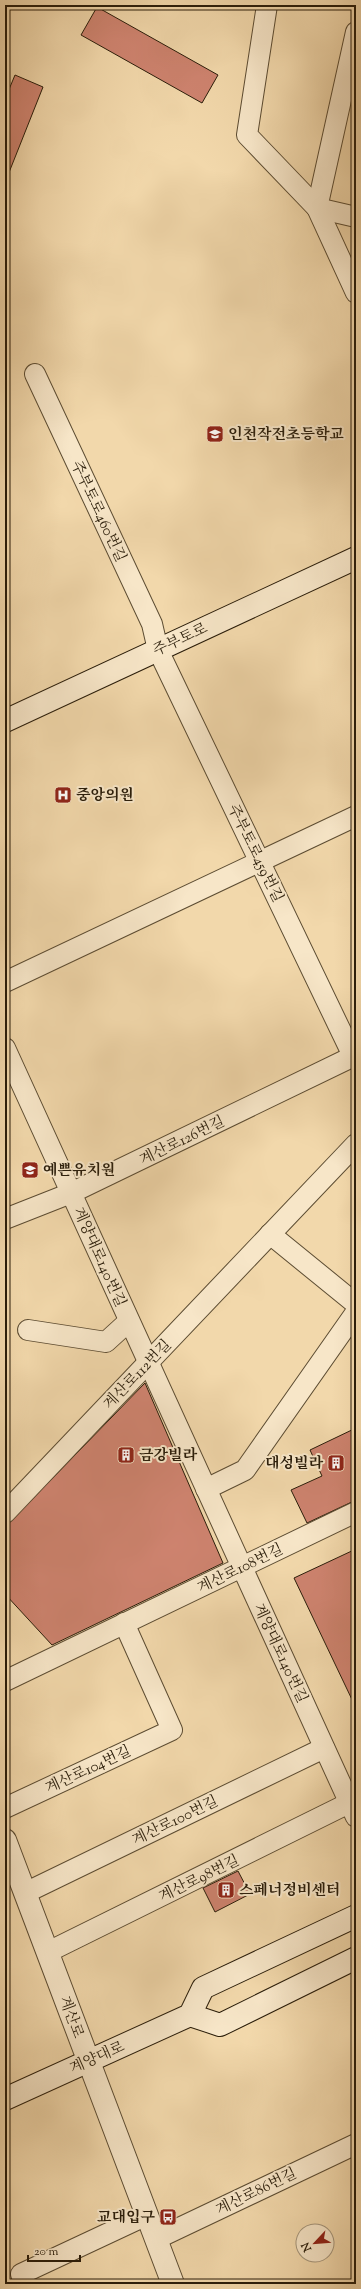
<svg xmlns="http://www.w3.org/2000/svg" width="361" height="2289" viewBox="0 0 361 2289" font-family="'Sorts Mill Goudy','Noto Serif KR',serif">
<rect width="100%" height="100%" fill="#f2d8ab"/>
<filter id="stains"><feTurbulence type="fractalNoise" baseFrequency=".005" numOctaves="4"/><feColorMatrix values="0 0 0 0 .2 0 0 0 0 .09 0 0 0 0 .02 0 0 0 .5 -.17"/></filter>
<radialGradient id="worn" r=".72"><stop offset=".6" stop-color="#630" stop-opacity="0"/><stop offset="1" stop-color="#630" stop-opacity=".3"/></radialGradient>
<g fill="#ce836f" stroke="#2a1d0a">
<path d="M97 7 218 75 202 103 81 35Z"/>
<path d="M15 75 43 87 6 180 5 99Z"/>
<path d="M145 1383 223 1563 52 1645 5 1594V1527Z"/>
<path d="M356 1428V1500L307 1523 291 1490 322 1476 310 1450Z"/>
<path d="M356 1549V1708L294 1578Z"/>
<path d="M238 1871 250 1894 215 1912 203 1888Z"/>
</g>
<g fill="none" stroke-linecap="round" stroke-linejoin="round">
<g stroke="#5c4c32" stroke-width="22">
<g id="minor">
<path d="M267 5 247 135 317 208 356 217"/>
<path d="M356 32 317 208 356 293"/>
<path d="M35 374 152 624 158 650 353 1056"/>
<path d="M5 982 356 816"/>
<path d="M5 1048 356 1817"/>
<path d="M5 1219 71 1193 356 1055"/>
<path d="M270 1234 356 1304"/>
<path d="M28 1330 106 1342 129 1321"/>
<path d="M206 1489 245 1470 356 1312"/>
<path d="M5 1513 356 1144"/>
<path d="M5 1681 356 1512"/>
<path d="M5 1808 172 1730 124 1623"/>
<path d="M25 1893 324 1748"/>
<path d="M48 1952 349 1803"/>
<path d="M156 2239 356 2144"/>
<path d="M25 2284 21 2274 147 2215"/>
</g>
</g>
<g stroke="#5c4c32" stroke-width="24">
<path id="tertiary" d="M5 1840 173 2284"/>
</g>
<g stroke="#2a1d0a" stroke-width="24">
<g id="secondary">
<path d="M5 721 356 558"/>
<path d="M190 2015 220 2025 356 1958"/>
<path d="M5 2099 190 2015 203 1988 356 1916"/>
</g>
</g>
<use href="#minor" stroke="#f7e6c8" stroke-width="20"/>
<use href="#tertiary" stroke="#f7e6c8" stroke-width="22"/>
<use href="#secondary" stroke="#f7e6c8" stroke-width="22"/>
</g>
<defs>
<g id="school-square" transform="scale(0.9)"><rect x="-9" y="-9" width="18" height="18" rx="4" fill="#8f2418" stroke="#f7e6c8"/><path d="M0-5L7-2L0 1L-7-2ZM-4 1L0 2.5L4 1V4Q0 6-4 4Z" fill="#fff"/></g>
<g id="hospital-square" transform="scale(0.9)"><rect x="-9" y="-9" width="18" height="18" rx="4" fill="#8f2418" stroke="#f7e6c8"/><path d="M-5-5h3v3.5h4V-5h3V5h-3V1.5h-4V5h-3Z" fill="#fff"/></g>
<g id="building-square" transform="scale(0.9)"><rect x="-9" y="-9" width="18" height="18" rx="4" fill="#8f2418" stroke="#f7e6c8"/><path d="M-4-6H4V6H1V3H-1V6H-4ZM-2.5-4.3h1.7v1.8h-1.7ZM.8-4.3h1.7v1.8H.8ZM-2.5-1h1.7V.8h-1.7ZM.8-1h1.7V.8H.8Z" fill="#fff"/></g>
<g id="bus-square" transform="scale(0.9)"><rect x="-9" y="-9" width="18" height="18" rx="4" fill="#8f2418" stroke="#f7e6c8"/><path d="M-5-6H5V4H4V6H2V4H-2V6H-4V4H-5ZM-3.5-4V0h7V-4ZM-3.5 1.2v1.5H-2V1.2ZM2 1.2v1.5H3.5V1.2Z" fill="#fff"/></g>
</defs>
<g fill-rule="evenodd">
<use href="#school-square" x="215" y="434"/>
<use href="#hospital-square" x="63" y="795"/>
<use href="#school-square" x="30" y="1170"/>
<use href="#building-square" x="126" y="1455"/>
<use href="#building-square" x="336" y="1463"/>
<use href="#building-square" x="226" y="1890"/>
<use href="#bus-square" x="168" y="2217"/>
</g>
<g text-anchor="middle" stroke-width="4" stroke-linejoin="round" paint-order="stroke">
<g font-size="15" font-weight="bold" fill="#2a1d0a" stroke="#f7e6c8" text-anchor="start">
<text x="228" y="439">인천작전초등학교</text>
<text x="76" y="800">중앙의원</text>
<text x="43" y="1175">예쁜유치원</text>
<text x="139" y="1460">금강빌라</text>
<text x="323" y="1468" text-anchor="end">대성빌라</text>
<text x="239" y="1895">스페너정비센터</text>
<text x="155" y="2222" text-anchor="end">교대입구</text>
</g>
<g font-size="15" fill="#2a1d0a" stroke="#f7e6c8">
<text transform="translate(99 511) rotate(65)" y="5">주부토로460번길</text>
<text transform="translate(180 639) rotate(-25)" y="5">주부토로</text>
<text transform="translate(256 853) rotate(64)" y="5">주부토로459번길</text>
<text transform="translate(182 1140) rotate(-26)" y="5">계산로126번길</text>
<text transform="translate(100 1257) rotate(66)" y="5">계양대로140번길</text>
<text transform="translate(137 1374) rotate(-46)" y="5">계산로112번길</text>
<text transform="translate(240 1568) rotate(-26)" y="5">계산로108번길</text>
<text transform="translate(281 1653) rotate(65)" y="5">계양대로140번길</text>
<text transform="translate(88 1769) rotate(-25)" y="5">계산로104번길</text>
<text transform="translate(175 1820) rotate(-26)" y="5">계산로100번길</text>
<text transform="translate(199 1878) rotate(-26)" y="5">계산로98번길</text>
<text transform="translate(72 2017) rotate(70)" y="5">계산로</text>
<text transform="translate(97 2057) rotate(-24)" y="5">계양대로</text>
<text transform="translate(256 2191) rotate(-26)" y="5">계산로86번길</text>
</g>
</g>
<rect width="361" height="2289" fill="none" stroke="#f2d8ab" stroke-width="20"/>
<rect x="6" y="6" width="349" height="2277" fill="none" stroke="#2a1d0a" stroke-width="2"/>
<rect x="10" y="10" width="341" height="2269" fill="none" stroke="#2a1d0a"/>
<g transform="translate(315 2243) rotate(244)"><circle r="19" fill="#f7e6c8" stroke="#a5967c"/>
<path d="M0-3L7 15L0 10L-7 15Z" fill="#8f2418"/>
<text y="-6" font-size="11" font-weight="bold" text-anchor="middle" fill="#2a1d0a">N</text>
</g>
<path d="M28 2255v6h52v-6" fill="none" stroke="#2a1d0a" stroke-width="2"/>
<text x="34" y="2255" font-size="12" fill="#2a1d0a" stroke="#f7e6c8" stroke-width="3" paint-order="stroke">20 m</text>
<rect width="100%" height="100%" filter="url(#stains)"/>
<rect width="100%" height="100%" fill="url(#worn)"/>
</svg>
